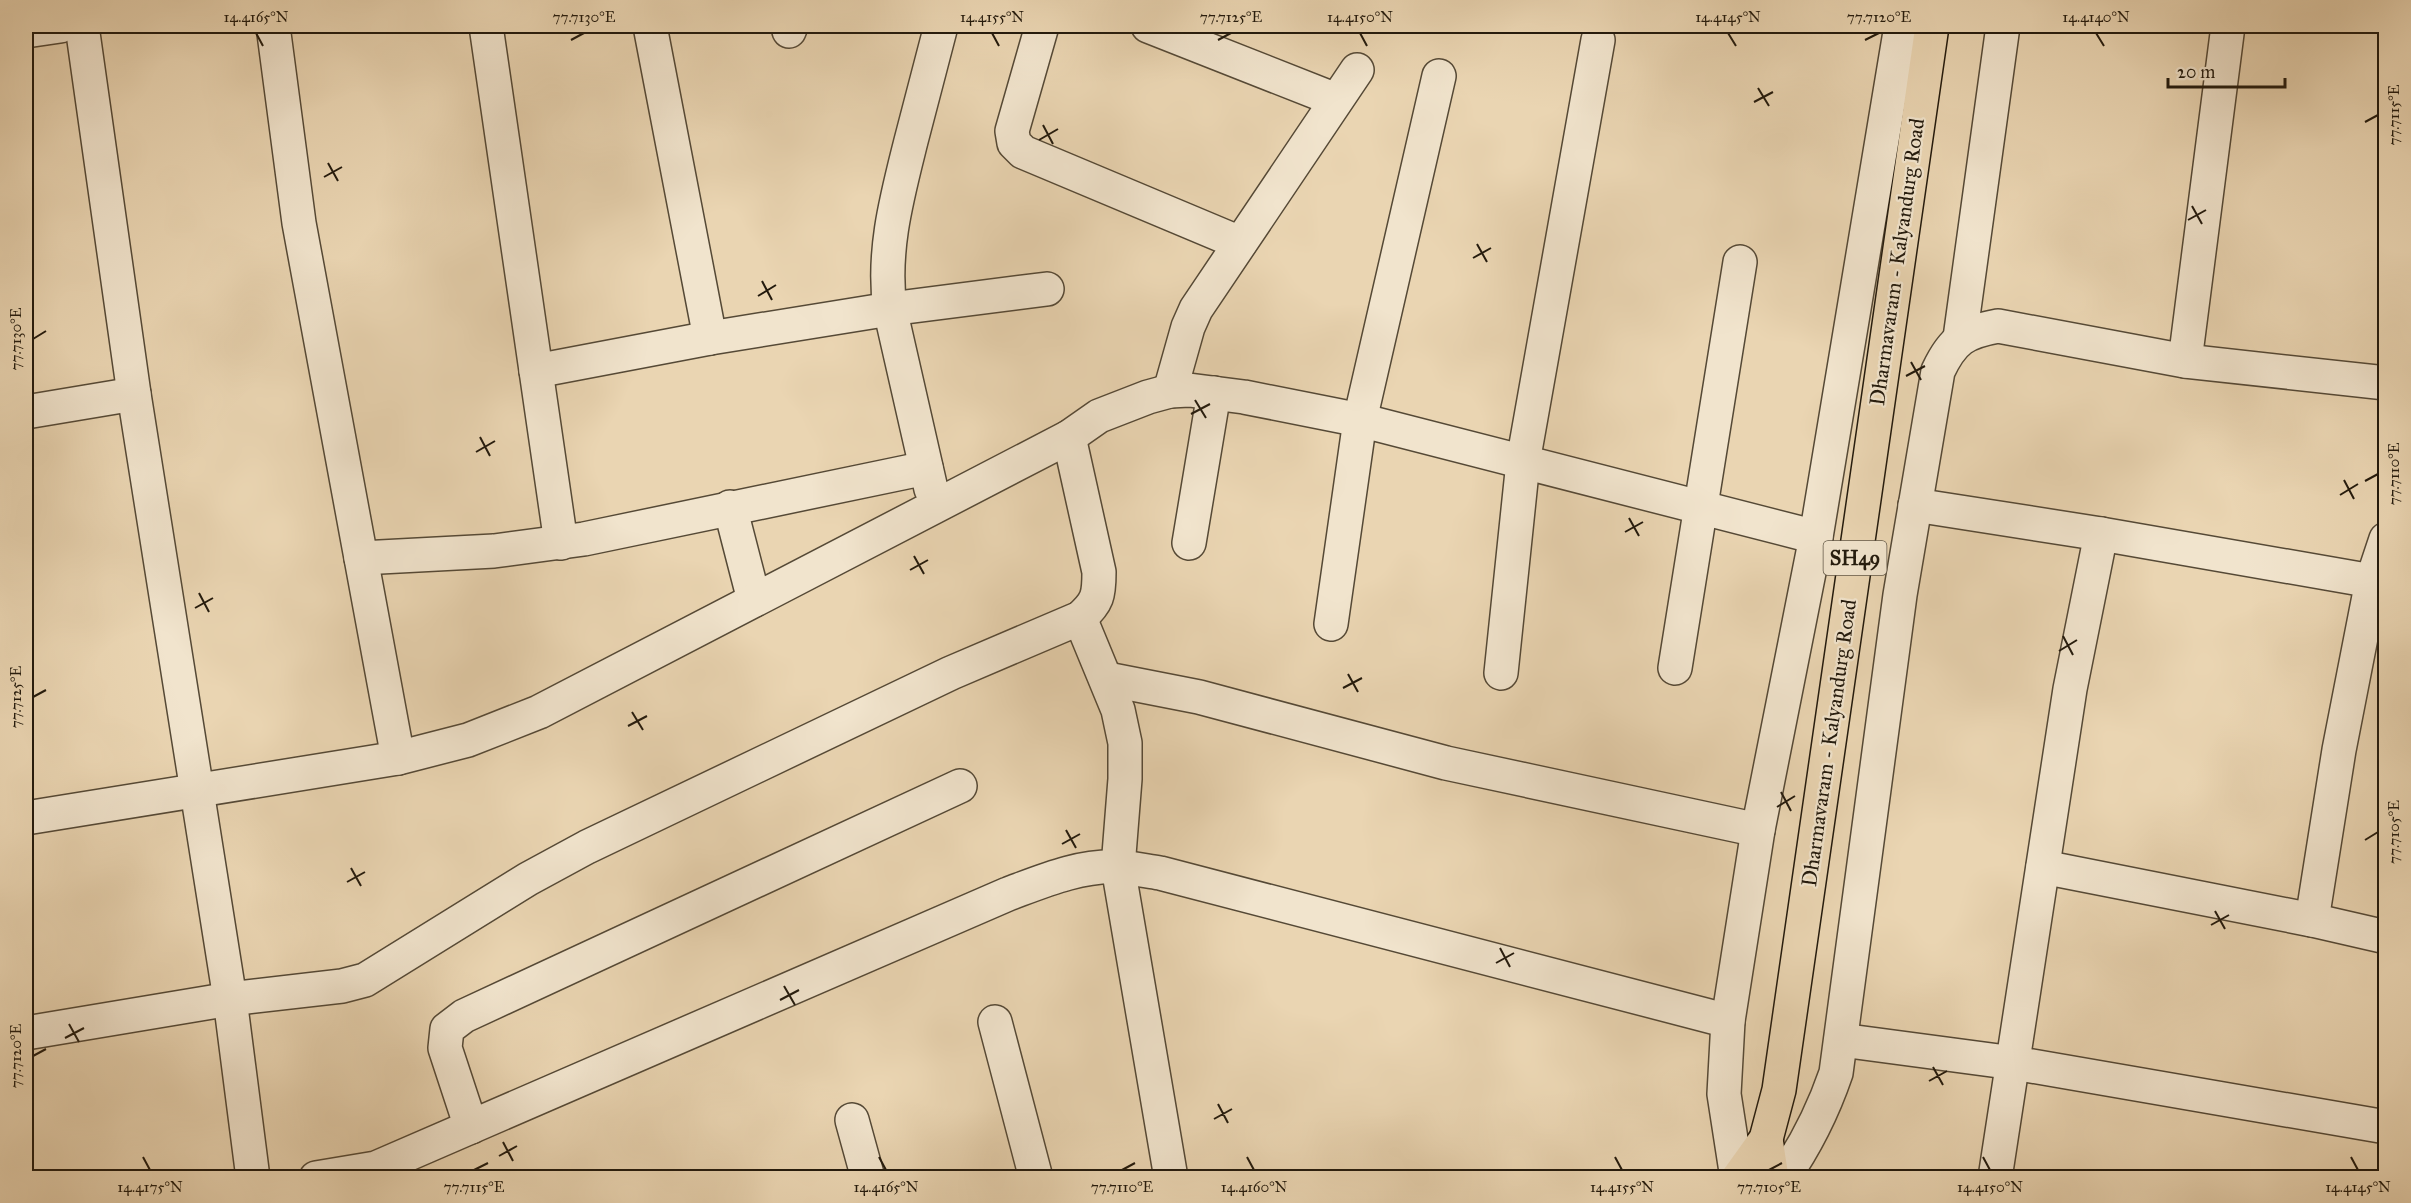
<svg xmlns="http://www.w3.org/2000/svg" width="2411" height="1203" viewBox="0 0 2411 1203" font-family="'IM FELL Great Primer',serif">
<rect width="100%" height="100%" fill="#ead5b2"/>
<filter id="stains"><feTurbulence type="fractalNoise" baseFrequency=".00333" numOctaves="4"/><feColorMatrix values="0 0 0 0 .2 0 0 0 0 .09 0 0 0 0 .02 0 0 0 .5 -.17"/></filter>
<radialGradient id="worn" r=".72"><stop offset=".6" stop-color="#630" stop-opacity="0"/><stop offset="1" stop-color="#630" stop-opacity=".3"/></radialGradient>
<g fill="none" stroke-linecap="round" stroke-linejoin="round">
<g stroke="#554936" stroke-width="36">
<g id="minor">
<path d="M82 26 134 394 230 999 253 1178"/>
<path d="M273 26 299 223 398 758"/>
<path d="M486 26 561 543"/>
<path d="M650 26 710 338"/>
<path d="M1042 26 1012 131 1014 143 1023 152 1240 243"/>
<path d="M1148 26 1336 100"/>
<path d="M26 31 60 26"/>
<path d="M789 31 791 26"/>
<path d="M1960 338 2003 26"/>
<path d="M2185 361 2228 26"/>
<path d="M536 371 710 338 890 309 1047 289"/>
<path d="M1170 391 1188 327 1196 309 1357 70"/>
<path d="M26 412 134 394"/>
<path d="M931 489 890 309C882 251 897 197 911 141 921 103 931 64 941 26"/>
<path d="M1915 505 2101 534 2372 581"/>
<path d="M730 507 754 600"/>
<path d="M1189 543 1214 393"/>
<path d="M361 558 494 551 584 539 926 468"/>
<path d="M1080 618 1118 710 1125 743V779L1118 867 1171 1178"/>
<path d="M1331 624 1360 420 1439 76"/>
<path d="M1675 668 1740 262"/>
<path d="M1501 673 1523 462 1598 40"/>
<path d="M1107 679 1199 697 1446 763 1758 830"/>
<path d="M26 818 398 758 468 740 539 712 1069 437 1099 416 1148 397 1170 391 1189 390 1244 397 1360 420 1816 537"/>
<path d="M2043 867 2312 920 2386 937"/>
<path d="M2312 920 2339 750 2372 581 2386 539"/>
<path d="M995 1022 1036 1178"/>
<path d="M26 1033 230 999 342 986 365 980 528 879 587 847 951 673 1080 618C1098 602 1099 595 1099 572L1069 437"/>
<path d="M1841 1040 2014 1063 2386 1127"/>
<path d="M852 1120 868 1178"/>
<path d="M471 1127 445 1048 447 1029 464 1016 960 786"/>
<path d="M316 1178 376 1168 1008 894C1043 881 1080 865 1118 867 1132 868 1146 871 1160 873L1728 1021"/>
<path d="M1737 1178 1724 1094 1728 1021 1758 830 1816 537 1901 26"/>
<path d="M1783 1178C1806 1145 1823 1111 1836 1073L1900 595 1938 371C1953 339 1965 332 1998 326L2185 361 2386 383"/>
<path d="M1995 1178 2070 689 2101 534"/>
</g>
</g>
<g stroke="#231a0d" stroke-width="36">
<g id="major">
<path d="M1766 1139 1772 1178"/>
<path d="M1738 1178 1766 1139 1779 1090 1932 26"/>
</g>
</g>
<use href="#minor" stroke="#f1e4cd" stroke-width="33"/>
<use href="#major" stroke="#ead5b2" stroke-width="33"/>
</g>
<path fill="none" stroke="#231a0d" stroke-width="2" d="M256 33 263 46M992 33 999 46M1360 33 1367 46M1728 33 1736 46M2096 33 2104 46M571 40 584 33M1218 40 1231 33M1865 40 1879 33M1758 88 1769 106M1754 102 1773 92M2365 122 2378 115M1043 125 1053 144M1039 140 1058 129M328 163 338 181M324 177 342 167M2192 206 2202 224M2188 220 2206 210M1477 244 1487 262M1473 258 1491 248M762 281 772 300M758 296 776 285M33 339 46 331M1911 362 1921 380M1906 376 1925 366M1195 400 1206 418M1191 414 1210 404M480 437 490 456M476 452 495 441M2344 480 2354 499M2365 481 2378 474M2340 495 2358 484M1629 518 1639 536M1625 532 1643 522M914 556 924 574M910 570 928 560M199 593 209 612M195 608 213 598M2063 636 2073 655M2059 651 2077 640M1348 674 1358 692M1343 688 1362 678M33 697 46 690M632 712 643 730M628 726 647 716M1781 792 1791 811M1777 807 1795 796M1066 830 1076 848M2365 840 2378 832M1062 844 1080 834M351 868 361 886M347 882 365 872M2215 911 2225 929M2211 925 2229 915M1500 948 1510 967M1496 963 1514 953M784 986 795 1005M780 1000 799 990M69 1024 79 1042M65 1038 84 1028M33 1056 46 1049M1933 1067 1943 1085M1929 1081 1947 1071M1218 1104 1228 1123M1214 1119 1232 1109M503 1142 513 1161M499 1156 517 1146M143 1157 150 1170M879 1157 886 1170M1247 1157 1254 1170M1615 1157 1622 1170M1983 1157 1990 1170M2351 1157 2358 1170M474 1170 488 1163M1122 1170 1135 1163M1769 1170 1782 1163"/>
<g text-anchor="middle" stroke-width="4.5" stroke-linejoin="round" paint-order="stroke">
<rect fill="#f1e4cd" stroke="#615747" stroke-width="1.5" x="1823.5" y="541" width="63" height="34" rx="4.5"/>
<g font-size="20" font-weight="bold" fill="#231a0d">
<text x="1855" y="565">SH49</text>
</g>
<g font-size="21" fill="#231a0d" stroke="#f1e4cd">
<text transform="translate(1897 262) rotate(-82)" y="7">Dharmavaram - Kalyandurg Road</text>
<text transform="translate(1829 743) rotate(-82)" y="7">Dharmavaram - Kalyandurg Road</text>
</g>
</g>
<rect width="2411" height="1203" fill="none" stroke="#ead5b2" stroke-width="66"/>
<path d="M2168 78v9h117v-9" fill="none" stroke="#231a0d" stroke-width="3"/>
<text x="2177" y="78" font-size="18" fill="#231a0d" stroke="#f1e4cd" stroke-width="4.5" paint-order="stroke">20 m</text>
<rect x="33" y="33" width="2345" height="1137" fill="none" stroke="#231a0d" stroke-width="2"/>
<g font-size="15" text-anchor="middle" fill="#231a0d">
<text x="256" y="22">14.4165°N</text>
<text x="584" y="22">77.7130°E</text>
<text x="992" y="22">14.4155°N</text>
<text x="1231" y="22">77.7125°E</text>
<text x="1360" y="22">14.4150°N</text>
<text x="1728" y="22">14.4145°N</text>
<text x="1879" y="22">77.7120°E</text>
<text x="2096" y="22">14.4140°N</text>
<text transform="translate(2394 115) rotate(-90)" y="5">77.7115°E</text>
<text transform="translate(16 339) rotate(-90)" y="5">77.7130°E</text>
<text transform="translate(2394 474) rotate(-90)" y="5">77.7110°E</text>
<text transform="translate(16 697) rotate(-90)" y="5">77.7125°E</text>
<text transform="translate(2394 832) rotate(-90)" y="5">77.7105°E</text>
<text transform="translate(16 1056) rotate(-90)" y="5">77.7120°E</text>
<text x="150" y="1192">14.4175°N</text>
<text x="474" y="1192">77.7115°E</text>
<text x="886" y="1192">14.4165°N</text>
<text x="1122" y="1192">77.7110°E</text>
<text x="1254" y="1192">14.4160°N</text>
<text x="1622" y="1192">14.4155°N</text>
<text x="1769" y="1192">77.7105°E</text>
<text x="1990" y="1192">14.4150°N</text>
<text x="2358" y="1192">14.4145°N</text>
</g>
<rect width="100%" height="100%" filter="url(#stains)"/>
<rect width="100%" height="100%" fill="url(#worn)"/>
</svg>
